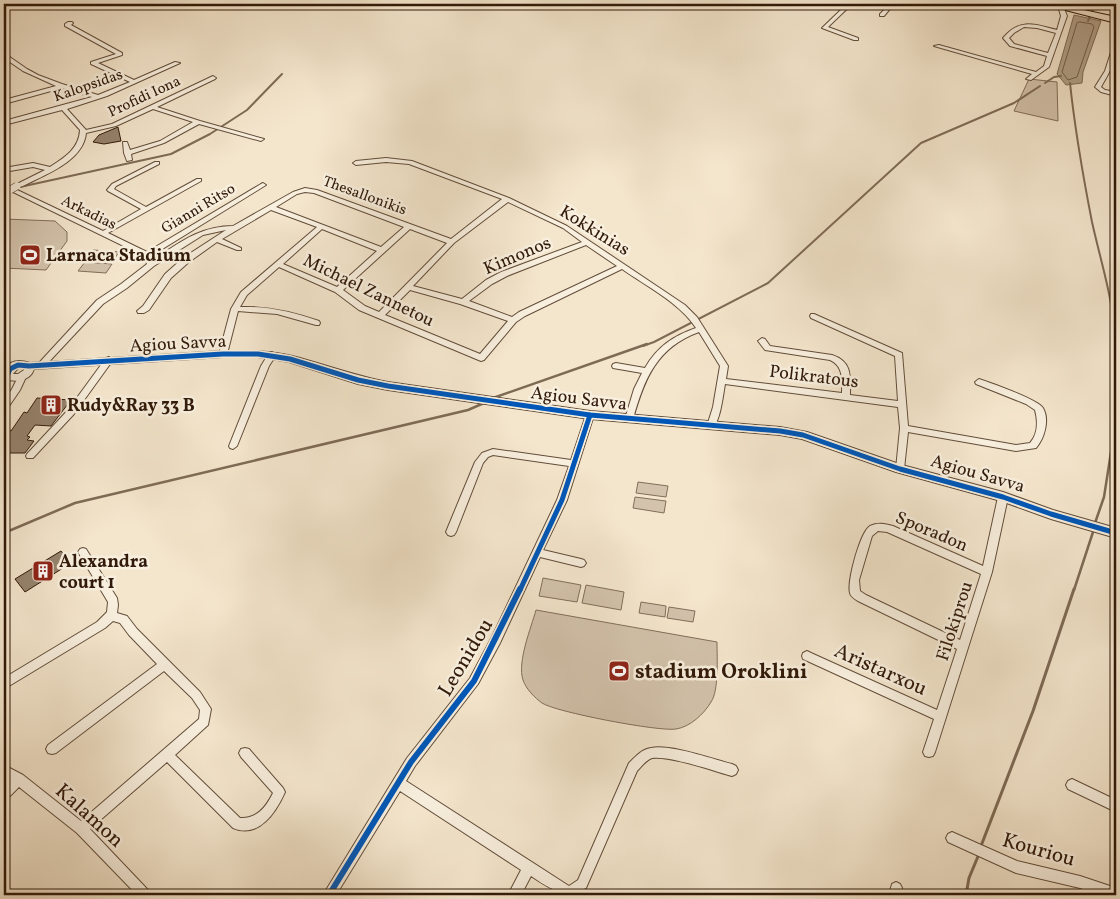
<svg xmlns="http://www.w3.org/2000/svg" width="1120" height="899" viewBox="0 0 1120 899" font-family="Vollkorn,serif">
<rect width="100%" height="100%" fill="#f4e6cd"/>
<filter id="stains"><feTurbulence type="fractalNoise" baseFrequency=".004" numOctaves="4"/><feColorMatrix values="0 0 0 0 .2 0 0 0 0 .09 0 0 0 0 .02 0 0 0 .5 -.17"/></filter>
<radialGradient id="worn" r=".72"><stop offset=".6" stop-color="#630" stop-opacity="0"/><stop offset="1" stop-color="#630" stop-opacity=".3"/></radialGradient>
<g fill="#d3c3ac" stroke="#826e5a">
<path d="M1029 79 1057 82 1058 121 1014 111Z"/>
<path d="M4 219 55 221 67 232V241L46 270 4 268Z"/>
<path d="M93 250 119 252 113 261 86 259Z"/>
<path d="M85 262 112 264 106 273 78 271Z"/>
<path d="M638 482 668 486 666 497 636 493Z"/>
<path d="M635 497 666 501 664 513 633 508Z"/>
<path d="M543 578 581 585 577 602 539 596Z"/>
<path d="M586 585 624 592 621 610 582 603Z"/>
<path d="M641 602 666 606 665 617 639 613Z"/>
<path d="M669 607 695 611 693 622 667 618Z"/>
<path d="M536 610 717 642C717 657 719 691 711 702 704 714 690 727 676 729 660 732 555 712 542 703 535 698 526 689 523 680 517 662 531 628 536 610Z"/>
</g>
<path fill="#b2a18a" stroke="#7e6b56" d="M1074 15 1101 21 1083 72 1082 83 1066 85 1057 74Z"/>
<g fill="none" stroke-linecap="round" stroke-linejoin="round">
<path stroke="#725e4a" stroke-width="1" d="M1080 22 1092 24 1094 27 1077 77 1068 80 1062 72 1077 23Z"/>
<g stroke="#7e6b56" stroke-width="2">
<path d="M1088 21 1095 4"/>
<path d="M1045 83 1054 77 1061 76"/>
<path d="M1070 83C1075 130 1083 176 1092 222 1101 263 1115 304 1115 346"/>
<path d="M20 187 171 154 210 134 247 110 282 74"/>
<path d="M643 346 654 342 768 283 921 143 1014 103 1040 86"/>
</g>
<g stroke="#7e6b56" stroke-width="2.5">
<path d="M1115 344 1116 370"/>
<path d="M493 398 647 344"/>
<path d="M1095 523 1104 497 1116 420"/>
<path d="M4 533 75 503 468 410 484 403"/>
<path d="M1074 590 1094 529"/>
</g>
<g stroke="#7e6b56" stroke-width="3">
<path d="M981 846 1033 711 1074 589"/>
<path d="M966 895 969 878 979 854"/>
</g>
</g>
<g fill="#96846f" stroke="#311a09">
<path d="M118 127 121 141 104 144 93 142 99 135Z"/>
<path d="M37 398 71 400 51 426 35 425 27 436 30 437 27 440 34 441 25 453H4V437L9 430 11 431 24 412 27 413Z"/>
<path d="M61 551 71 563 25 592 15 579Z"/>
</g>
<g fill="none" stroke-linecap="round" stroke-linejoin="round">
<g stroke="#624d3a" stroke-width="2">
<g id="minor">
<path d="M847 4H852L828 27 858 38V40H854L822 28Z"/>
<path d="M890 4H894L884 16H880V14Z"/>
<path d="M1058 6H1062L1065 11 1067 16 1049 67 1031 80 1026 79 1032 74 934 46 939 45 1036 72 1044 66 1047 56 1010 46 1003 38C1020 18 1034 24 1057 30L1061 16ZM1024 27 1037 28 1056 33 1048 53 1014 44 1009 38 1014 33Z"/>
<path d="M68 22H72L73 23 71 25 122 53V55L98 63 134 80 175 62 180 63 107 96 67 109 86 130 112 124 213 76 216 78 215 79 157 107 200 121 264 139 261 141 199 124 164 143 131 154 132 160 127 161 124 153 123 142H127L130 150 160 141 193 122 153 109 116 126 86 133C84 158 52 172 33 181 27 184 21 188 15 187V185L45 170 33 167 4 172V168L33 163 50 167C64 158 79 149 80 130L62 110 4 125V121L92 97 62 88 4 104V100L56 86 23 71 4 58V53L27 69 38 75 62 84 98 95 130 82 91 64V62L116 54 65 26V24Z"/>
<path d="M1116 44C1117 60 1109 73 1101 87L1105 90 1116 92V96L1101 92 1095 87 1105 71 1113 46Z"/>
<path d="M386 158 412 161 509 198 567 226 685 305 697 317 728 366 726 379 842 393C842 381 844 366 830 360L765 350 758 341 762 338 765 339 770 346 832 355C853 362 850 377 850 395L898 401 895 356 811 318 810 316 811 314H814L902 353 908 426 1016 445 1030 443C1038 434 1038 421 1035 410L1026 404 976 384 975 382 979 379C991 383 1037 399 1043 408 1050 420 1044 439 1036 448L1016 451 908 432 904 469 903 471H897L896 469 900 428 898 407 725 384C723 395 720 425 711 429L708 428 707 426 713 407 720 366 699 332C657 347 644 379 633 419L632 421H626L625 419 634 389 642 373 613 368 612 366 613 364 616 363 645 368C657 347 673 336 696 328 680 303 646 286 622 269L525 316 516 322 484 360 481 361 359 310 335 292 279 267 247 295 240 307C268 306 293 312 319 321L320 323 319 325H316L277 314 238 311 227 354 226 356H220L219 354 231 309 241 292 317 227 271 210 222 239 241 248V250H237L217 242 189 262 171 278 149 310 144 313H138L137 311 143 306 165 274 183 258 226 230 203 235 154 266 127 288 103 304 45 366H39L38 364 97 300 121 284 147 264 144 256 9 190V188H13L103 231 141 209 108 191 107 190 112 184 155 162H159V164L116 186 114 189 146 207 197 179H201V181L108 233 147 252 261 184 263 183 266 185 151 256 153 260C179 243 200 226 233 226L293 192 305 188 317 190 451 239 502 199 409 164 386 162 356 165 353 163 356 161ZM305 192 314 193 404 227 381 247 276 207 297 194ZM508 202 563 228 582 242 501 272 486 280 462 299 413 286 454 243ZM322 229 377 251 337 287 283 264ZM410 229 447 243 379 312 365 306 343 290ZM586 245 617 266 519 312 512 317 469 301 492 284 507 276ZM410 290 460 304 508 321 480 354 385 315Z"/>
<path d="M272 352 276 355 269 366 237 446 233 449 230 448 229 446 261 366 269 353Z"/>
<path d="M109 357 113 360 74 414 33 458H27L26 456 27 454 68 410 106 358Z"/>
<path d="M22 374 26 377 20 390 7 409 4 410V401L12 389 19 375Z"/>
<path d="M590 412 594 415 567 500 543 550 581 559 584 560 586 563 584 566 581 567 540 557 500 643 478 684 415 766 406 781 569 886 578 880 629 763C635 757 642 749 651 748 670 744 712 759 732 764L736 766 738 770 736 774 732 776C714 771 668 755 652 758 646 760 641 767 637 771L586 888C565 899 550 889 531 876L521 895H508L521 870 400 791 336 895H323L407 758 470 678 492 637 557 500 569 466 493 455 488 457 483 463 456 532 454 535 451 536 448 535 446 532 475 462 482 453 493 449 571 460 586 415Z"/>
<path d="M1003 493 1006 495 1008 497 992 572 935 752 933 756 929 757 925 756 923 752 934 719 803 659 802 656 803 653 807 651 811 653 937 710 957 649 858 601C855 599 851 597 850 593 847 582 860 532 870 526 878 522 886 524 893 526L983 566 998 497 1000 495ZM878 531 887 532 981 574 960 640 866 595 860 591 859 580 872 536Z"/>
<path d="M83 548 86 549 117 598 118 605 117 613 127 616 137 629 200 692 211 709 208 725 175 755 240 818C257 819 266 807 273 793L241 757 239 753 241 749 245 748 249 749 283 788 285 792C276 812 259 839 233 828L167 762 90 829 149 891 151 895H137L77 833 19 787 8 798 4 800V786L10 780 4 777V765L23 775 81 821 199 719 200 710 192 698 164 671 56 753 52 754 48 753 46 749 48 745 157 664 129 635 120 623 113 621 105 628 4 689V678L97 622 107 612 108 602 78 552 80 549Z"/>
<path d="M1072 779 1116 800V812L1068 789 1066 785 1068 781Z"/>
<path d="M952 832 1017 861 1080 876 1116 888V895H1101L1080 888 1016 873 948 842 946 838 948 834Z"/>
<path d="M896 882 900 884 902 888 901 895H889L892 884Z"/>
</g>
</g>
<g stroke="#624d3a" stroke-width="2">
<path id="tertiary" d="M223 351C246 351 269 350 292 356 324 364 355 376 388 382L590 411 780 427 807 432 902 465 1003 492 1053 510 1116 528V538L1051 519 1001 501 896 472 802 439 780 435 590 419 388 390 358 384 289 362 258 357H223L34 369C30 382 15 382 4 379 4 362 15 358 30 363ZM18 368H24V370L18 374H13Z"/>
</g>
<g stroke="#311a09" stroke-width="2">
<path id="primary" d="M1042 4H1056L1116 17V23Z"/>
</g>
<use href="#minor" fill="#f8efde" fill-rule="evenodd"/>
<use href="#tertiary" fill="#f8efde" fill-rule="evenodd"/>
<use href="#primary" fill="#f4e6cd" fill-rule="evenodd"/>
<g stroke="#624d3a" stroke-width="8" stroke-linecap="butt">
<path id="minor-bridge" d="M10 190 17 186"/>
</g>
<use href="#minor-bridge" stroke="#f8efde" stroke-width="7"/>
<g stroke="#f8efde" stroke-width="8">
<g id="cycleway-far1">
<path d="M4 375 7 376 10 369 18 365 29 366 223 354H258L290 359 358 380 388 386 590 415 780 431 803 435 900 469 1003 497 1051 514 1116 533"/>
<path d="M520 590 562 500 590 415"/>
</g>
</g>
<g stroke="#f8efde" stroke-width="9">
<path id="cycleway" d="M329 895 411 762 474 681 520 589"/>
</g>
<use href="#cycleway-far1" stroke="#0057b8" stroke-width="5"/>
<use href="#cycleway" stroke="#0057b8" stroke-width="6"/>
</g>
<defs>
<g id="stadium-square" transform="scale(1.125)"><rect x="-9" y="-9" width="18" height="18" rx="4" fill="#8f2418" stroke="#f8efde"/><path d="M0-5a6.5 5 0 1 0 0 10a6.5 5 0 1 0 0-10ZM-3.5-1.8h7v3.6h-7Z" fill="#fff"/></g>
<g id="building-square" transform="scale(1.125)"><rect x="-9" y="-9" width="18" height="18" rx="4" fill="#8f2418" stroke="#f8efde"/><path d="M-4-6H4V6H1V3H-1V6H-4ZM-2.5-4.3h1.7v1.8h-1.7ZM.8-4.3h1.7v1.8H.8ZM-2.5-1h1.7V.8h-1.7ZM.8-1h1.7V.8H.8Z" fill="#fff"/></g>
</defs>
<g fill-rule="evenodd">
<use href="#stadium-square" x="30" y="255"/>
<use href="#building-square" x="51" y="405"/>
<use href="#building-square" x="43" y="571"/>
<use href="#stadium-square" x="619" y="671"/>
</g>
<g text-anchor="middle" stroke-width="5" stroke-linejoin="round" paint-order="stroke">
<g font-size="15" fill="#311a09" stroke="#f8efde">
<text transform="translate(88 85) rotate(-19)" y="5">Kalopsidas</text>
<text transform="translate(144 96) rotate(-25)" y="5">Profidi Iona</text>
<text transform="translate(365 195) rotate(20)" y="5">Thesallonikis</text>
<text transform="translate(198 208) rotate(-31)" y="5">Gianni Ritso</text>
<text transform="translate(89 212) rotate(26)" y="5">Arkadias</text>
</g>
<g font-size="18" fill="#311a09" stroke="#f8efde">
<text transform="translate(595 230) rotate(32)" y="6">Kokkinias</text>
<text transform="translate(517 255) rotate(-23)" y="6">Kimonos</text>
<text transform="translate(369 290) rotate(26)" y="6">Michael Zannetou</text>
<text transform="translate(178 343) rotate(-3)" y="6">Agiou Savva</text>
<text transform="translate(814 376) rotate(7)" y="6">Polikratous</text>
<text transform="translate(579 398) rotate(7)" y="6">Agiou Savva</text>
<text transform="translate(978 473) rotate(16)" y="6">Agiou Savva</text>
<text transform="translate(932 531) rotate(23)" y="6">Sporadon</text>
<text transform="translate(954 621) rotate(-72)" y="6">Filokiprou</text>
</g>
<g font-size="18" font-weight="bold" fill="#311a09" stroke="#f8efde" text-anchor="start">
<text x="46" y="261">Larnaca Stadium</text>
<text x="67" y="411">Rudy&amp;Ray 33 B</text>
<text x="59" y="567">Alexandra<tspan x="59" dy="21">court 1</tspan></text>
</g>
<g font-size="21" fill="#311a09" stroke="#f8efde">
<text transform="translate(465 657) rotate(-59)" y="7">Leonidou</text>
<text transform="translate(881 669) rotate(24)" y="7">Aristarxou</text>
<text transform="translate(90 815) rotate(42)" y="7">Kalamon</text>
<text transform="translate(1039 849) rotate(16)" y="7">Kouriou</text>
</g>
<g font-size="21" font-weight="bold" fill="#311a09" stroke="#f8efde" text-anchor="start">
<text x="635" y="678">stadium Oroklini</text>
</g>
</g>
<rect width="1120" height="899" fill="none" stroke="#f4e6cd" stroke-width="20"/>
<rect x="5" y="5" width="1110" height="889" fill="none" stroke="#311a09" stroke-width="2.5"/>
<rect x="10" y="10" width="1100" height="879" fill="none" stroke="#311a09"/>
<rect width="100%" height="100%" filter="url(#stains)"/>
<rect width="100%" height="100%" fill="url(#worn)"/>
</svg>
